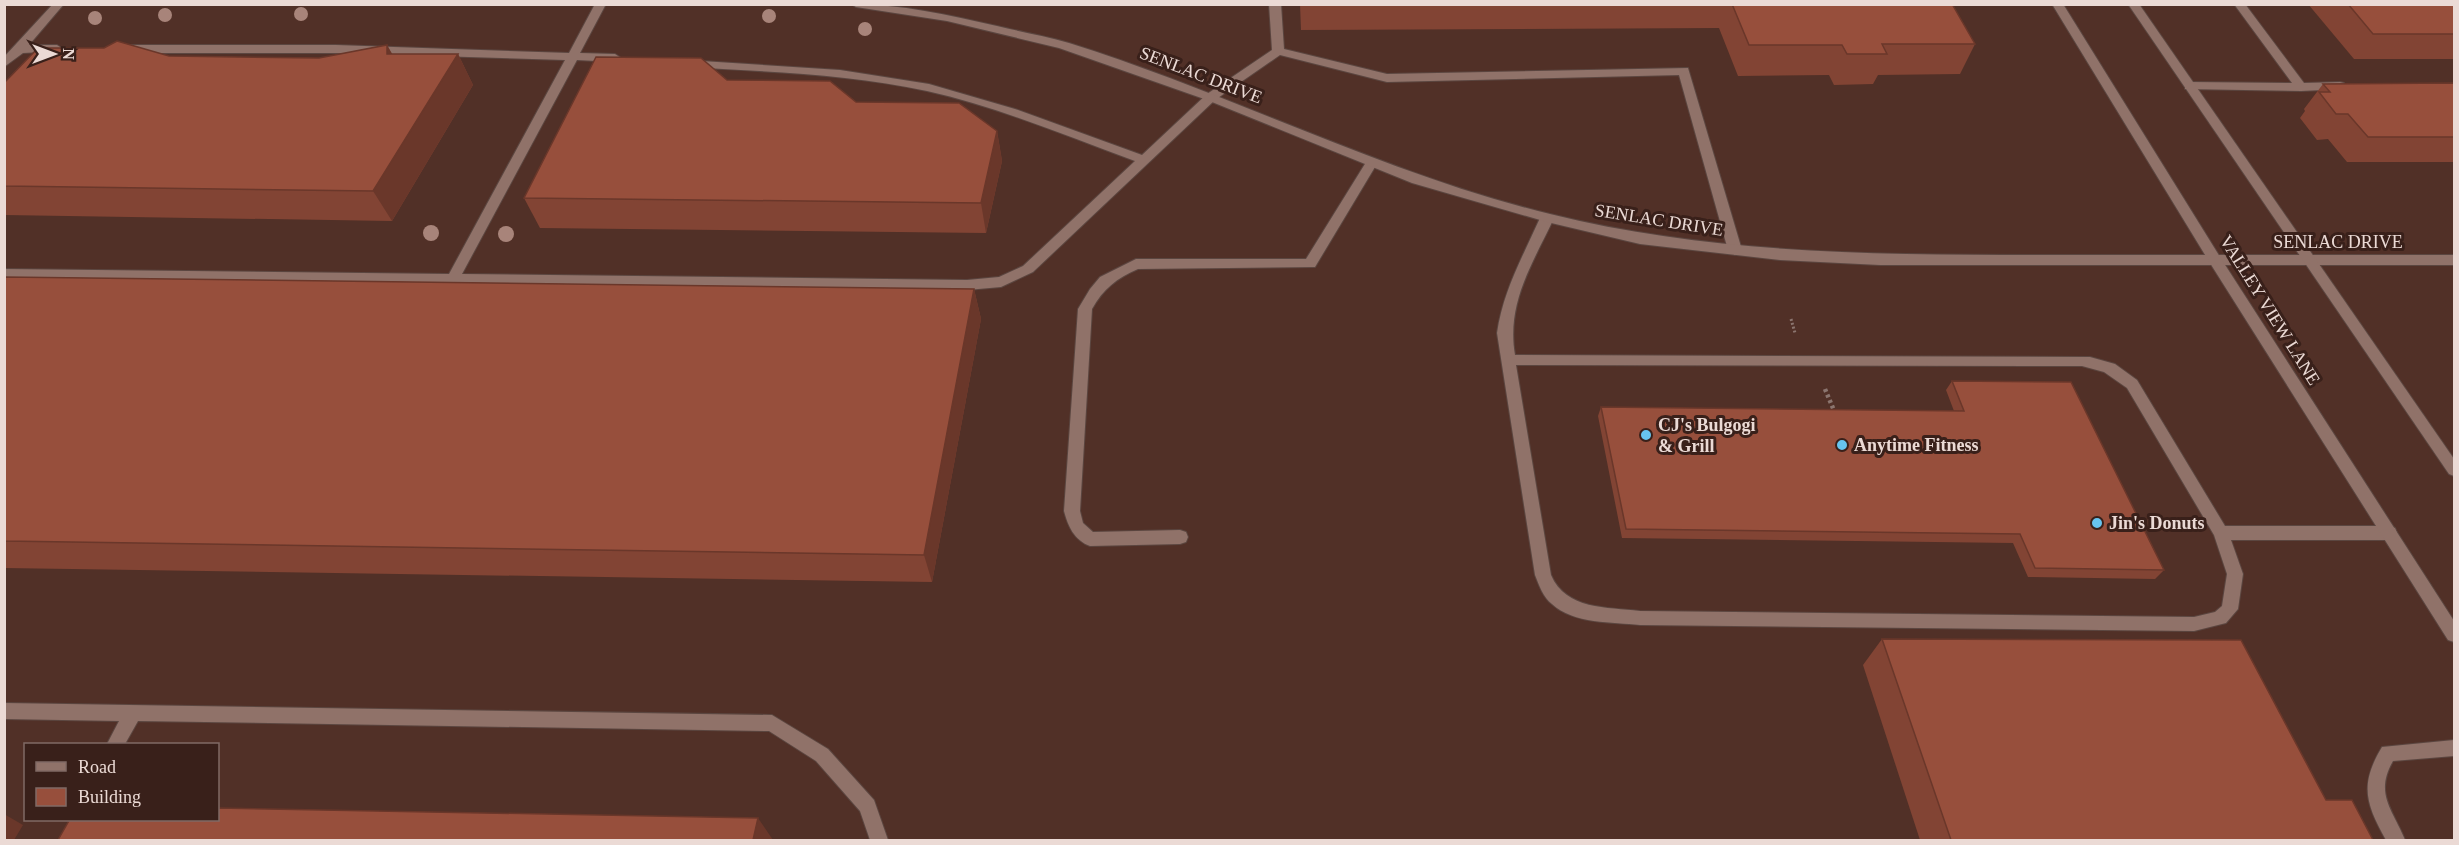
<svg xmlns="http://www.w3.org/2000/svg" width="2459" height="845" viewBox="0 0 2459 845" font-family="Georgia,serif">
<rect width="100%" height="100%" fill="#442a23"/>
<path fill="#513027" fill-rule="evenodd" d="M5 5H2454V840H5ZM26 744H218V820H26Z"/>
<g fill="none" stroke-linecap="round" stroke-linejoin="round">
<g stroke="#5b4640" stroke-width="2">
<g id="service">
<path d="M53 4H64L29 45H57L63 49 61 51 23 53 4 67V57Z"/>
<path d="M595 4H606L580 53 615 54 621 58 615 62 577 60 462 274 967 280 999 277 1023 266 1135 161C1067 136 998 107 927 91 849 74 769 72 690 67L684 63 686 60 840 70 929 84 1015 109 1142 155 1207 94 1272 50 1269 4H1281L1284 49 1387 74 1688 68 1742 250 1735 255 1728 250 1679 75 1387 82 1280 55 1215 100 1033 272 1001 287 967 290 4 279V269L449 274 565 60 336 53H123L117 49 123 45H336L569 53Z"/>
<path d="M2234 4H2245L2304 83 2340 82 2344 83V89L2301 91 2185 89V83L2189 82 2292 83Z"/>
<path d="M1372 158 1378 162 1315 267 1138 269C1117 278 1103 289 1092 309L1080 511 1083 523 1093 532 1180 530 1186 532 1188 537 1186 542 1180 544 1090 546C1074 540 1068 526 1064 511L1078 309 1090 289 1100 277 1136 259H1306L1368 159Z"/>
<path d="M1547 214 1554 218C1533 263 1506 303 1515 355L2090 357 2115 364 2137 380 2225 526H2389L2395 528 2397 533 2395 538 2389 540H2231L2243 574 2238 609 2226 623 2194 631 1640 625C1613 622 1573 624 1552 604 1543 597 1539 585 1535 575L1497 333C1503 291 1523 256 1540 218ZM1516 365 2082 366 2104 372 2127 388 2214 535 2227 574 2222 606 2215 612 2194 617 1640 611C1607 607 1566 610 1551 575Z"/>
<path d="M4 703 772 715 828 749 874 800 888 840H870L860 811 816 761 769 731 138 721 125 744H107L119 721 4 719Z"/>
<path d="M2454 740V756L2393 761C2374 794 2393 810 2405 840H2386C2366 804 2359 785 2382 747Z"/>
</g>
</g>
<g stroke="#5b4640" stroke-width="2">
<path id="tertiary" d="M851 4C901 4 949 15 997 26 1021 32 1046 36 1069 43 1232 94 1385 174 1550 214 1715 255 1882 255 2050 255 2185 255 2319 255 2454 255V265H1880L1780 260 1640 244 1547 222 1412 183 1207 100 1059 48 947 21 856 7Z"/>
</g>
<g stroke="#5b4640" stroke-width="2">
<g id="secondary">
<path d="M2052 4H2063L2220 257 2454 621V642L2448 640 2210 263Z"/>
<path d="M2128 4H2139L2454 459V476L2449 474Z"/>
</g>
</g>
<path stroke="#8b756f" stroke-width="3" stroke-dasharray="2 2" stroke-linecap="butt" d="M1791 319 1795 333"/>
<path stroke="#8b756f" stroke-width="4.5" stroke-dasharray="3 3" stroke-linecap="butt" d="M1825 389 1835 413"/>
<use href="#service" fill="#907269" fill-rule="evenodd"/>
<use href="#tertiary" fill="#907269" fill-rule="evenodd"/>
<use href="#secondary" fill="#907269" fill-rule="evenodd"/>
</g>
<g fill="#a8847a">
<circle cx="301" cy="14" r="7"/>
<circle cx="165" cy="15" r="7"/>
<circle cx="769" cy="16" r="7"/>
<circle cx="95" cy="18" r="7"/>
<circle cx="865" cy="29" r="7"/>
<circle cx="431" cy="233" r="8"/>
<circle cx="506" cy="234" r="8"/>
</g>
<g fill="#824434">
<path d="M1300 4H1952L1975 44 1960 74 1878 75 1873 84 1834 85 1829 75 1738 76 1719 28 1301 30Z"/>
<path d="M2308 4H2454V59H2354Z"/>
<path d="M387 45 392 54H458L473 85 392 221 4 215V83L169 56 319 58Z"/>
<path d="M727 80 856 102 997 131 1002 161 986 233 540 228 524 198Z"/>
<path d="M2454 83V162H2347L2328 139 2317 140 2300 118 2305 111 2304 109 2323 84Z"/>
<path d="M4 277 974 289 981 319 932 582 4 568Z"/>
<path d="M1952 381 2164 570 2155 579 2028 577 2013 543 1622 538 1598 416 1601 407 1954 411 1946 390Z"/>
<path d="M1882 639 2326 800 2373 840H1920L1863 665Z"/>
</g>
<g fill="#6a372a">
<path d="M387 45 404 75 387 54Z"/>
<path d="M458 54 473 85 392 221 373 191Z"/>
<path d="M997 131 1002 161 986 233 981 203Z"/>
<path d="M974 289 981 319 932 582 924 555Z"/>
<path d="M4 814 23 825 14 840H4Z"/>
<path d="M758 818 773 840H753Z"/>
</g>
<g fill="#974f3c" stroke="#6a372a" stroke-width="1.5">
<path d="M1732 4H1952L1975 44H1882L1887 54H1847L1842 45H1749Z"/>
<path d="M2348 4H2454V34H2373Z"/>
<path d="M117 41 169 56 319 58 387 45V54H458L373 191 4 186V83L38 48H104Z"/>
<path d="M596 57 701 58 727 80 830 81 856 102 959 103 997 131 981 203 524 198Z"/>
<path d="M2454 83V137H2368L2348 114H2336L2319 92H2330L2323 84Z"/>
<path d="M4 277 974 289 924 555 4 541Z"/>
<path d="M1952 381 2071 382 2164 570 2035 568 2020 534 1626 529 1601 407 1964 411Z"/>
<path d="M1882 639 2241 640 2326 800H2352L2373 840H1951Z"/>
<path d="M218 808 758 818 753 840H58L70 819H218Z"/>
</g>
<g fill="#67c4ef" stroke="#39201a" stroke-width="2">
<circle cx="1646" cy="435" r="6"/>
<circle cx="1842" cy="445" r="6"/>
<circle cx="2097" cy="523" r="6"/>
</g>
<g text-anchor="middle" stroke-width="6" stroke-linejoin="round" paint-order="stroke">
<g font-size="18" fill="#ebdad5" stroke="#39201a">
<text transform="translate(1201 75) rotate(21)" y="6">SENLAC DRIVE</text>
<text transform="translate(1659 220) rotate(9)" y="6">SENLAC DRIVE</text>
<text x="2338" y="248">SENLAC DRIVE</text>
<text transform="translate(2270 310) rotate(58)" y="6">VALLEY VIEW LANE</text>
</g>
<g font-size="18" font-weight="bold" fill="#ebdad5" stroke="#39201a" text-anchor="start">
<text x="1658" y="431">CJ's Bulgogi<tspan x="1658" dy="21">&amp; Grill</tspan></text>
<text x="1854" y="451">Anytime Fitness</text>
<text x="2109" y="529">Jin's Donuts</text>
</g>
</g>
<rect width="2459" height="845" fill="none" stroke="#ebdad5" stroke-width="12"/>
<rect x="24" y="743" width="195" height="78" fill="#39201a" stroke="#806a65" stroke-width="1.5"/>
<rect x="36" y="762" width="30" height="9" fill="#907269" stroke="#806a65" stroke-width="1.5"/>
<text x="78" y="773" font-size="18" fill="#ebdad5">Road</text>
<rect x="36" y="788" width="30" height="18" fill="#974f3c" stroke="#806a65" stroke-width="1.5"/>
<text x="78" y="803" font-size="18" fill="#ebdad5">Building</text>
<g transform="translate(54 54) rotate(90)" stroke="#39201a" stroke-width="4.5" paint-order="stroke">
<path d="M0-4.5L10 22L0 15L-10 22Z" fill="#ebdad5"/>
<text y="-9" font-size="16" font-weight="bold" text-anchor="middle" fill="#ebdad5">N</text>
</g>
</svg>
